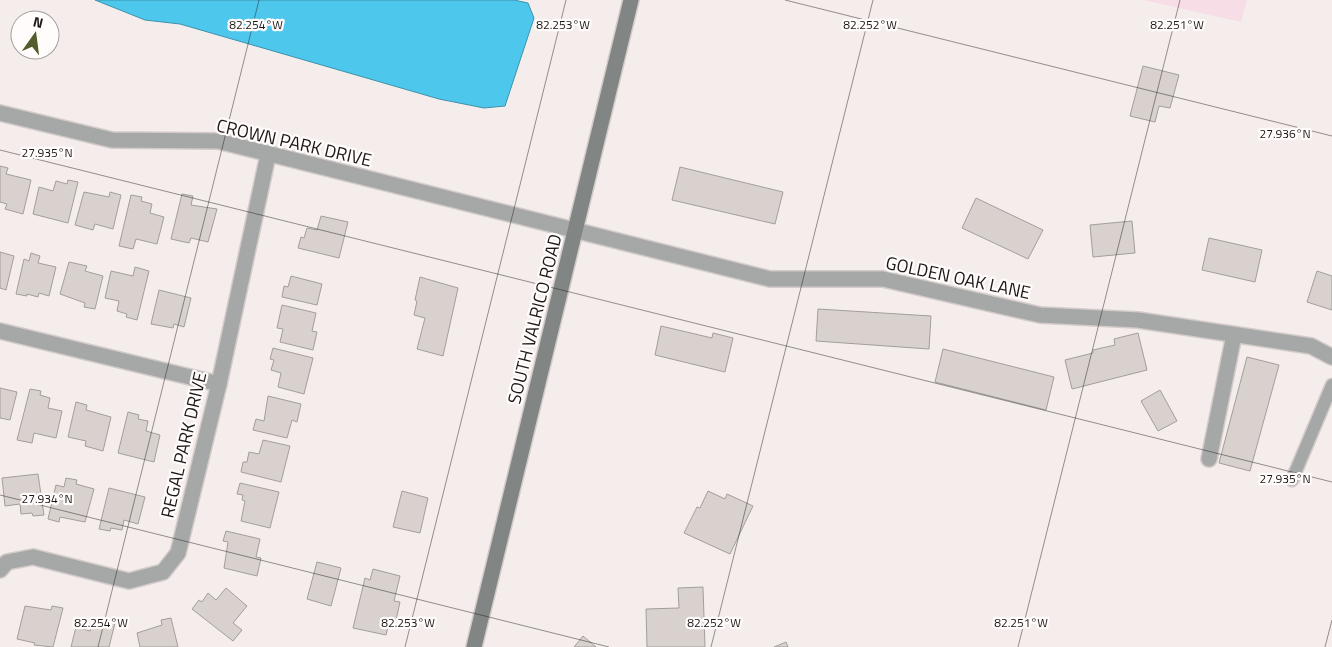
<svg xmlns="http://www.w3.org/2000/svg" width="1332" height="647" viewBox="0 0 1332 647" font-family="'Titillium Web',sans-serif">
<rect width="100%" height="100%" fill="#f5edeb"/>
<path fill="#f7dde5" d="M1143 0H1247L1241 22Z"/>
<path fill="#4ec7ec" stroke="#3e92ac" d="M95 0H514L528 3 534 18 505 106 484 108 439 99 180 24 145 20Z"/>
<g fill="#d8d1ce" stroke="#a49e9b">
<path d="M1143 66 1179 75 1170 108 1159 106 1155 122 1130 116Z"/>
<path d="M0 166 8 168 6 174 31 180 23 214 5 209 7 204 0 202Z"/>
<path d="M680 167 783 192 775 224 672 200Z"/>
<path d="M68 180 78 182 68 223 33 214 39 187 53 191 56 181 67 184Z"/>
<path d="M84 192 109 197 110 192 121 195 113 229 95 224 93 230 75 225Z"/>
<path d="M182 194 193 196 191 205 217 209 208 242 191 238 189 243 171 239Z"/>
<path d="M131 195 142 197 141 201 152 204 150 213 164 217 157 244 136 239 133 249 119 246Z"/>
<path d="M976 198 1043 230 1028 259 962 228Z"/>
<path d="M321 216 348 222 339 258 298 248 301 237 304 238 307 228 317 230Z"/>
<path d="M1132 221 1135 253 1093 257 1090 225Z"/>
<path d="M1209 238 1262 250 1255 282 1202 270Z"/>
<path d="M0 252 14 256 6 290 0 288Z"/>
<path d="M31 253 40 256 38 263 56 267 49 296 39 293 38 297 27 294V296L16 294 24 259 29 261Z"/>
<path d="M69 262 87 266 85 271 103 276 95 309 84 307 85 303 60 294Z"/>
<path d="M135 267 149 271 137 320 126 317 127 314 117 311 119 301 105 298 111 271 133 276Z"/>
<path d="M1317 271 1332 276V310L1307 302Z"/>
<path d="M291 276 322 284 317 305 282 297 284 286 288 287Z"/>
<path d="M420 277 458 288 443 356 417 349 425 318 414 315 417 301 415 300Z"/>
<path d="M159 290 191 298 184 327 174 324 173 328 151 324Z"/>
<path d="M282 305 316 313 312 331 317 332 313 350 280 342 283 329 277 328Z"/>
<path d="M818 309 931 316 929 349 816 341Z"/>
<path d="M661 326 712 338 713 333 733 338 725 372 655 355Z"/>
<path d="M1138 333 1147 370 1072 389 1065 360 1093 353V350L1115 345 1114 339Z"/>
<path d="M273 348 313 358 304 394 278 387 281 373 271 370 274 360 270 359Z"/>
<path d="M943 349 1054 377 1046 410 935 382Z"/>
<path d="M1247 357 1279 365 1250 471 1219 463Z"/>
<path d="M0 388 17 392 10 420 0 418Z"/>
<path d="M30 389 41 391 40 395 50 398 48 408 62 411 56 438 34 433 32 443 17 440Z"/>
<path d="M1160 390 1177 421 1158 431 1141 401Z"/>
<path d="M268 396 301 404 297 422 292 420 287 438 253 430 256 419 264 421Z"/>
<path d="M76 402 87 405 86 410 111 417 103 451 85 446 86 441 68 437Z"/>
<path d="M128 412 139 415 138 419 148 421 146 431 160 435 154 462 118 453Z"/>
<path d="M263 440 290 446 281 482 241 472 243 462H247L249 452 259 454Z"/>
<path d="M38 474 44 515 33 516 32 513 21 514 20 504 5 506 2 478Z"/>
<path d="M66 478 77 480 76 484 94 489 85 522 60 517 59 522 48 519 56 485 64 487Z"/>
<path d="M240 483 279 492 270 528 241 521 245 501 242 500 243 495 237 494Z"/>
<path d="M109 488 145 497 138 524 124 520 122 530 111 528 110 531 99 529Z"/>
<path d="M402 491 428 498 420 533 393 527Z"/>
<path d="M708 491 725 499 727 494 753 506 730 554 684 533 697 507 700 508Z"/>
<path d="M226 531 260 539 256 557 261 558 257 576 224 568 228 542 223 541Z"/>
<path d="M317 562 341 568 331 606 307 599Z"/>
<path d="M373 569 400 576 394 601 400 602 396 620 390 619 386 635 353 628 365 578 370 580Z"/>
<path d="M703 587 705 647H647L646 609 679 608 678 588Z"/>
<path d="M226 588 247 606 233 623 242 630 233 641 192 609 199 600 202 602 208 593 216 600Z"/>
<path d="M25 606 51 610 52 606 63 608 53 647 34 645 35 643 17 639Z"/>
<path d="M171 618 178 647H140L137 633 162 625 161 620Z"/>
<path d="M104 620 115 623 109 647H71L76 627 90 631 93 621 103 624Z"/>
<path d="M583 636 596 647H574Z"/>
<path d="M786 642 788 647H774Z"/>
</g>
<g fill="none" stroke-linecap="round" stroke-linejoin="round">
<g stroke="#d2cbc9" stroke-width="15">
<path id="lane" d="M1292 480 1332 385"/>
</g>
<g stroke="#d2cbc9" stroke-width="18">
<g id="street">
<path d="M0 113 112 140 218 141 770 279H883L1040 315 1138 320 1311 346 1332 357"/>
<path d="M0 331 219 384"/>
<path d="M1209 459 1234 335"/>
<path d="M0 570 7 562 33 557 129 581 163 572 178 553 219 384 268 155"/>
</g>
</g>
<g stroke="#d2cbc9" stroke-width="18">
<path id="secondary" d="M474 647 631 0"/>
</g>
<use href="#lane" stroke="#a5a8a7" stroke-width="12"/>
<use href="#street" stroke="#a5a8a7" stroke-width="15"/>
<use href="#secondary" stroke="#818684" stroke-width="15"/>
</g>
<path fill="none" stroke="#1a1716" stroke-width="1" stroke-opacity="0.45" d="M785 0 1332 136M0 150 1332 482M0 495 609 647M98 647 259 0M405 647 566 0M711 647 873 0M1018 647 1180 0M1325 647 1332 620"/>
<g text-anchor="middle" stroke-width="4.5" stroke-linejoin="round" paint-order="stroke">
<g font-size="18" fill="#1a1716" stroke="#fffcfb">
<text transform="translate(294 143) rotate(13)" y="6">CROWN PARK DRIVE</text>
<text transform="translate(958 278) rotate(12)" y="6">GOLDEN OAK LANE</text>
<text transform="translate(535 319) rotate(-76)" y="6">SOUTH VALRICO ROAD</text>
<text transform="translate(184 445) rotate(-77)" y="6">REGAL PARK DRIVE</text>
</g>
</g>
<g font-size="12" text-anchor="middle" fill="#1a1716" stroke="#fffcfb" stroke-width="4.5" stroke-linejoin="round" paint-order="stroke">
<text x="256" y="29">82.254°W</text>
<text x="563" y="29">82.253°W</text>
<text x="870" y="29">82.252°W</text>
<text x="1177" y="29">82.251°W</text>
<text x="1285" y="138">27.936°N</text>
<text x="47" y="157">27.935°N</text>
<text x="1285" y="483">27.935°N</text>
<text x="47" y="503">27.934°N</text>
<text x="101" y="627">82.254°W</text>
<text x="408" y="627">82.253°W</text>
<text x="714" y="627">82.252°W</text>
<text x="1021" y="627">82.251°W</text>
</g>
<g transform="translate(35 35) rotate(14)"><circle r="24" fill="#fffcfb" stroke="#a3a09f"/>
<path d="M0-4L9 19L0 12L-9 19Z" fill="#545c2b"/>
<text y="-8" font-size="14" font-weight="bold" text-anchor="middle" fill="#1a1716">N</text>
</g>
</svg>
